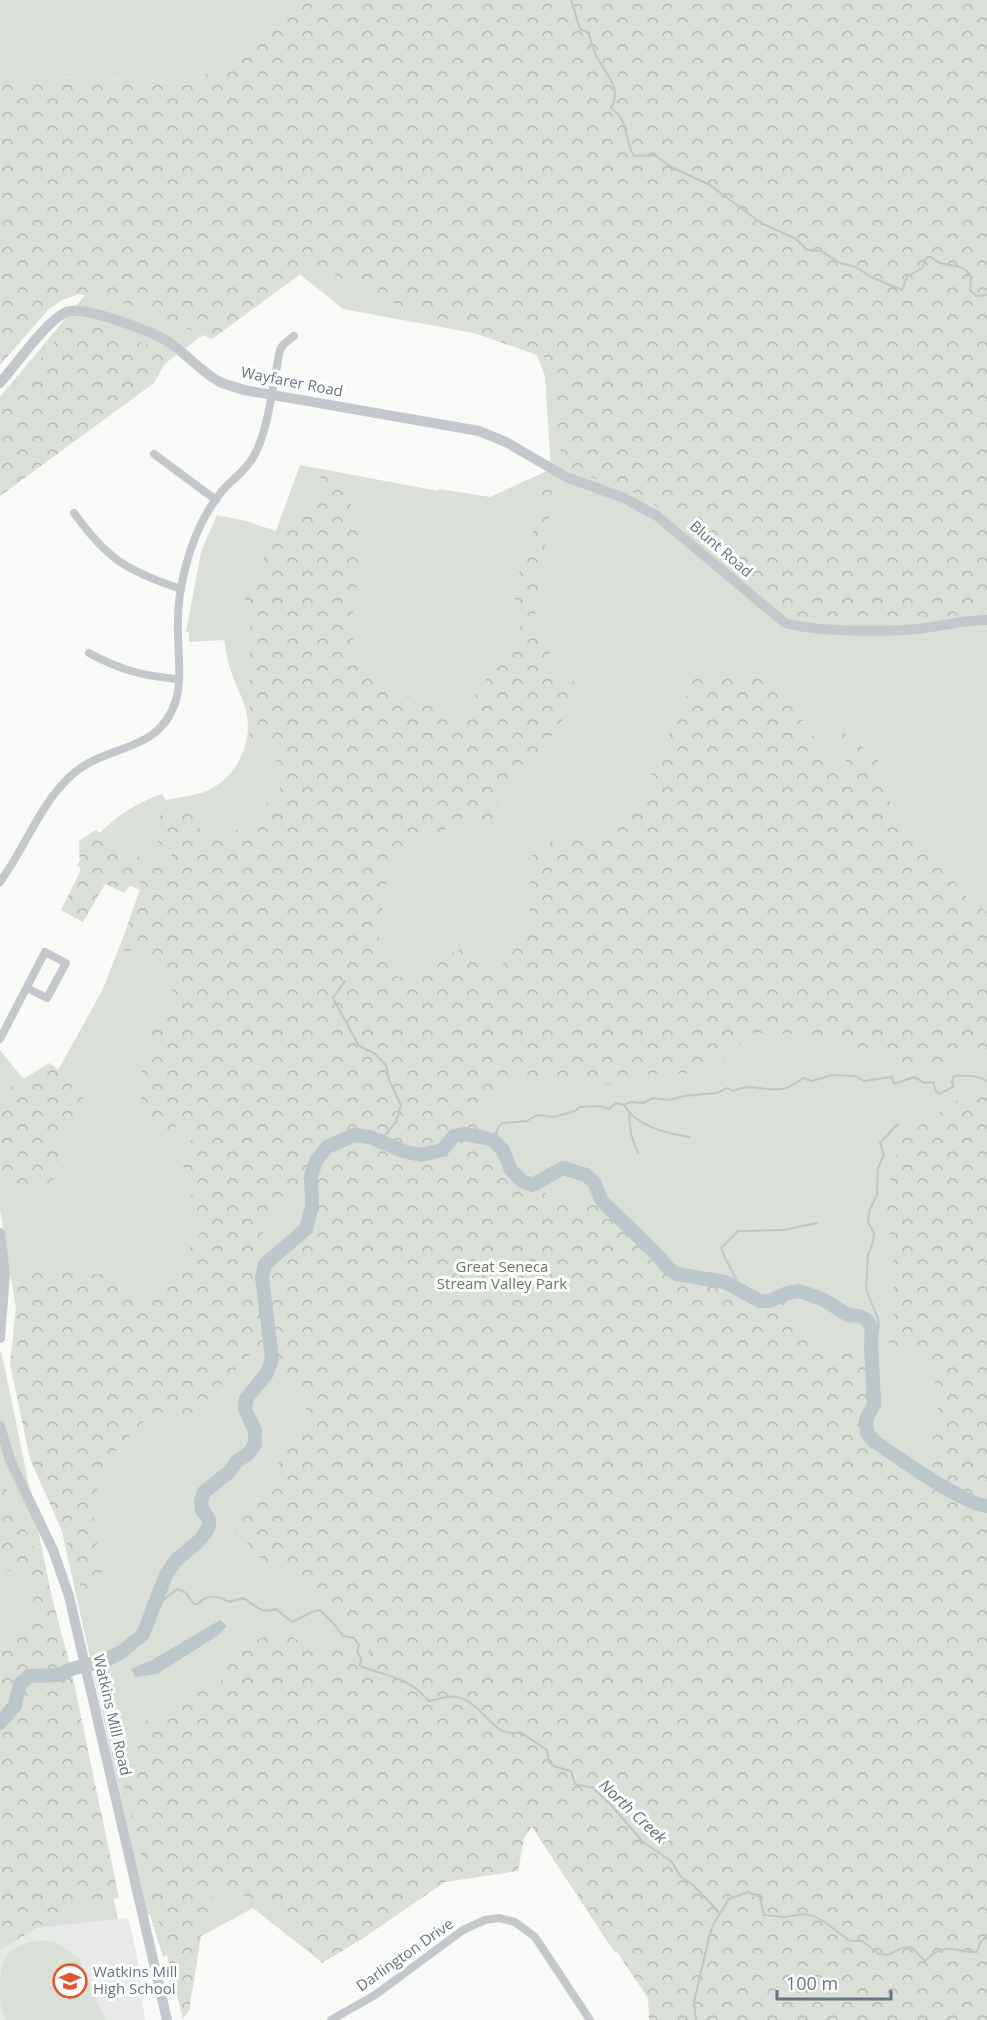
<svg xmlns="http://www.w3.org/2000/svg" width="987" height="2020" viewBox="0 0 987 2020" font-family="'Open Sans',sans-serif">
<defs>
<pattern id="forest-crowns" width="20" height="18" patternUnits="userSpaceOnUse" patternTransform="scale(1.5)"><rect width="20" height="18" fill="#dadfd7"/><path d="M2 6a3 3 0 1 1 6 0M12 15a3 3 0 1 1 6 0" fill="none" stroke="#b4b9b4"/></pattern>
</defs>
<rect width="100%" height="100%" fill="#fafaf8"/>
<path fill="#e8e9e9" d="M128 1918 137 1956 145 2020H0V1925L20 1930Z"/>
<g fill="#dadfd7">
<path d="M0 0H292L244 53 187 85 139 79 0 76Z"/>
<path d="M987 0V1601L719 1845 615 1953 524 1815 348 1945 320 1961 253 1908 163 1957 150 1915H147L24 1360 0 1209V1050L41 1101 103 989 141 890 77 866C95 830 125 807 162 794L166 800C181 797 197 796 211 789 237 775 252 744 247 715 245 702 239 692 234 680 229 667 226 654 224 640L189 642V632H186L201 552 217 515 246 521 276 531 300 465 438 491 439 489 490 497 551 469 545 376 521 314 501 338 343 309 292 268 0 488V397L173 190Z"/>
<path d="M0 1350 4 1364 118 1919 20 1930 0 1924Z"/>
<path d="M39 1940 55 1942 79 1958 105 2020H5C0 2009 0 2000 0 1988 0 1957 7 1947 39 1940Z"/>
</g>
<g fill="url(#forest-crowns)" fill-rule="evenodd">
<path d="M292 0H987V611L889 626 802 618 783 613 644 496 563 467 549 359 416 313 313 265 212 339 135 306 79 294 62 300 48 310 0 365V76L139 79 187 85 244 53Z"/>
<path d="M73 320 99 326 170 354 154 383 0 496V406Z"/>
<path d="M322 474 356 483 350 502 365 531 352 618 354 656 383 687 462 716 526 618 512 594 540 510 544 480 554 484 534 623 563 679 571 676 580 695 520 781 498 800V812L489 822 466 816 397 858 386 886 377 953 398 977 416 978 433 959 448 955 461 949 498 973 529 912 530 889 526 860 558 836 598 837 629 824 697 672H769L840 773 847 767 839 728 878 760 879 783 895 809 965 895 987 912V1062L969 1053 929 1071 815 1035 753 1033 708 1073 646 1074 620 1086 511 1075 470 1113 503 1150 511 1170 522 1181 560 1201 586 1197 602 1201 660 1258C680 1285 701 1272 727 1284 738 1288 749 1299 760 1301 770 1303 779 1297 787 1293L785 1314 833 1352 856 1351 871 1344 874 1404 866 1420 867 1433 875 1442 927 1475 938 1406 933 1368 884 1340 894 1318V1262L886 1202 900 1139 987 1080V2020H649L648 1998 532 1826 524 1838 518 1871 445 1882 362 1939 322 1963 263 1902 217 1887 203 1924 189 2011 183 2019 122 1779 135 1774 139 1762 137 1738 144 1722C176 1711 179 1706 202 1682L220 1683 224 1666 236 1647 283 1631 312 1650 335 1646 354 1661 372 1657 347 1619 280 1570 266 1564 234 1529 240 1514 269 1478 294 1438 314 1421 272 1359 269 1334 197 1412 144 1421 104 1463 93 1510 103 1587 85 1601 67 1542 30 1459 10 1364 19 1279 33 1263 88 1274H114L152 1301 202 1231 178 1205 192 1195 181 1160 195 1133 180 1125 160 1137 137 1089 152 1031 176 1003 170 981 134 951H119L142 883 133 881 125 893 105 884 83 922 61 910 80 872 79 841 96 830 117 847 166 868 172 854 149 834 158 816 191 808 207 844 250 824 280 788 273 775 282 763 265 755 271 744 249 741 250 620 241 611C253 576 270 543 290 512L310 505ZM310 1176 312 1206 306 1229 265 1264 262 1276 256 1243 301 1181Z"/>
<path d="M49 1063 84 1088 81 1118 58 1144 70 1160 42 1192 1 1187V1093Z"/>
<path d="M0 1475 38 1557 50 1590 71 1669 119 1898 78 1903 0 1950V1723L15 1705 19 1684 0 1683V1641L20 1630 34 1608 31 1588 19 1573 0 1569Z"/>
</g>
<path fill="#bbc7cb" d="M220 1620 227 1626 217 1636 157 1674 136 1677 131 1669 152 1660Z"/>
<g fill="none" stroke-linecap="round" stroke-linejoin="round">
<g stroke="#bbc7cb" stroke-width="2">
<path d="M571 0 580 29 589 33C590 39 592 46 594 51 602 71 624 86 611 108 630 121 623 138 634 156L654 155 673 168 710 185 761 223 796 239 807 250 821 251 840 263 856 267 871 277 902 290 907 277 922 268 927 257H931C946 271 959 259 971 276L970 290 976 296 987 295"/>
<path d="M345 981 333 998 359 1046 374 1053 386 1065 389 1080 401 1105 396 1122 380 1141"/>
<path d="M625 1106C636 1126 668 1134 690 1137"/>
<path d="M629 1115 631 1134 638 1153"/>
<path d="M493 1140 499 1126 503 1123 527 1121 537 1115 554 1117 575 1111 579 1107 600 1106 609 1109 616 1103 624 1105 631 1102 643 1103 653 1098 670 1100 684 1096 716 1093 728 1088 733 1091C752 1082 765 1092 782 1089 790 1088 796 1082 804 1078L812 1081 832 1075 855 1076 864 1081 892 1077 894 1084 914 1077 925 1083 933 1082 936 1091 939 1094 953 1087 952 1081 954 1076C965 1076 977 1074 987 1081"/>
<path d="M740 1291C737 1276 726 1263 721 1248L738 1231 784 1230 817 1223"/>
<path d="M872 1329 879 1328 878 1319 866 1289 868 1255 873 1242 874 1233 868 1222 870 1209 877 1195 878 1168 884 1155 880 1143 898 1124"/>
<path d="M151 1612C160 1605 168 1594 178 1589L186 1593 194 1604H198C207 1594 217 1595 229 1602L243 1598C258 1606 258 1614 276 1609L292 1622 312 1612 320 1610 334 1624 343 1636 354 1638 359 1645 357 1651 361 1659 360 1666C390 1678 405 1675 429 1701 440 1699 450 1694 461 1698 486 1707 493 1739 520 1732L547 1750 549 1762 553 1766 571 1771 575 1784 593 1788 611 1805 643 1842 671 1861 681 1877 693 1885 720 1913"/>
<path d="M696 2020 694 2002 710 1933 714 1923 729 1899 748 1892 760 1897 764 1915 785 1917 803 1914 814 1916 826 1923 850 1941H862L879 1954 888 1955 902 1948 911 1947 925 1961C945 1941 952 1952 977 1952L980 1943 987 1935"/>
</g>
<path stroke="#bbc7cb" stroke-width="14" d="M0 1723 15 1705 20 1684 29 1676 60 1675 71 1669 104 1661 123 1651 143 1634 166 1575 175 1561 199 1541 209 1527V1519L202 1510 201 1501 204 1492 229 1472 237 1461 248 1454 255 1444V1431L245 1409 246 1399 267 1373 272 1359 262 1278 265 1264 306 1229 312 1206 311 1176 316 1161 327 1147 354 1135 370 1137 403 1151 421 1155 442 1150 454 1136 464 1134 481 1137 493 1140 503 1150 511 1170 522 1181 532 1185 563 1168 586 1175 594 1182 602 1201 660 1258 668 1268 677 1274 725 1282 760 1301H770L787 1293 800 1291 824 1300 848 1315 860 1316 867 1320 872 1329 871 1344 874 1404 866 1420 867 1433 875 1442C898 1457 964 1505 987 1506"/>
<g stroke="#c3c8cc" stroke-width="8">
<path d="M154 454 216 500"/>
<path d="M74 513C107 559 127 571 181 589"/>
<path d="M89 653C120 670 143 676 178 679"/>
<path d="M0 882C26 847 40 802 74 773 110 743 160 753 176 700 182 679 178 653 178 632 177 610 180 589 185 569 192 541 204 513 222 491 234 478 250 467 257 450 268 425 271 397 276 371 278 364 278 354 281 348 283 344 290 339 294 336"/>
<path d="M0 1039 45 952 66 963 47 998 27 988"/>
<path d="M331 2020 375 1995 463 1930 485 1920 499 1918 515 1922 535 1937 590 2020"/>
</g>
<g stroke="#c3c8cc" stroke-width="10">
<path d="M0 383C16 365 45 322 66 312 83 305 150 331 167 341 186 353 199 370 218 381 226 385 236 387 244 390L479 431 506 442 566 477 624 498 657 516 785 623C816 632 885 632 918 629 941 626 964 620 987 620"/>
<path d="M0 1233 5 1274 0 1338"/>
<path d="M0 1426 10 1460 53 1550 69 1596 167 2020"/>
</g>
</g>
<defs>
<g id="school-ring" transform="scale(1.725)"><circle r="9.5" fill="#fff" stroke="#e4572e" stroke-width="1.5"/><path d="M0-5L7-2L0 1L-7-2ZM-4 1L0 2.5L4 1V4Q0 6-4 4Z" fill="#e4572e"/></g>
</defs>
<g fill-rule="evenodd">
<use href="#school-ring" x="70" y="1981"/>
</g>
<g text-anchor="middle" stroke-width="6" stroke-linejoin="round" paint-order="stroke">
<g font-size="15" fill="#657683" stroke="#fff">
<text transform="translate(292 382) rotate(11)" y="5">Wayfarer Road</text>
<text transform="translate(721 549) rotate(41)" y="5">Blunt Road</text>
<text transform="translate(112 1715) rotate(77)" y="5">Watkins Mill Road</text>
<text transform="translate(405 1955) rotate(-35)" y="5">Darlington Drive</text>
</g>
<g font-size="15" fill="#687a64" stroke="#fff">
<text x="502" y="1272">Great Seneca<tspan x="502" dy="17">Stream Valley Park</tspan></text>
</g>
<g font-size="15" fill="#657683" stroke="#fff" text-anchor="start">
<text x="93" y="1977">Watkins Mill<tspan x="93" dy="17">High School</tspan></text>
</g>
<g font-size="16" font-style="italic" fill="#60757c" stroke="#fff">
<text transform="translate(633 1811) rotate(43)" y="6">North Creek</text>
</g>
</g>
<path d="M777 1990v9h114v-9" fill="none" stroke="#657683" stroke-width="3"/>
<text x="786" y="1990" font-size="18" fill="#657683" stroke="#ffffff" stroke-width="4.5" paint-order="stroke">100 m</text>
</svg>
